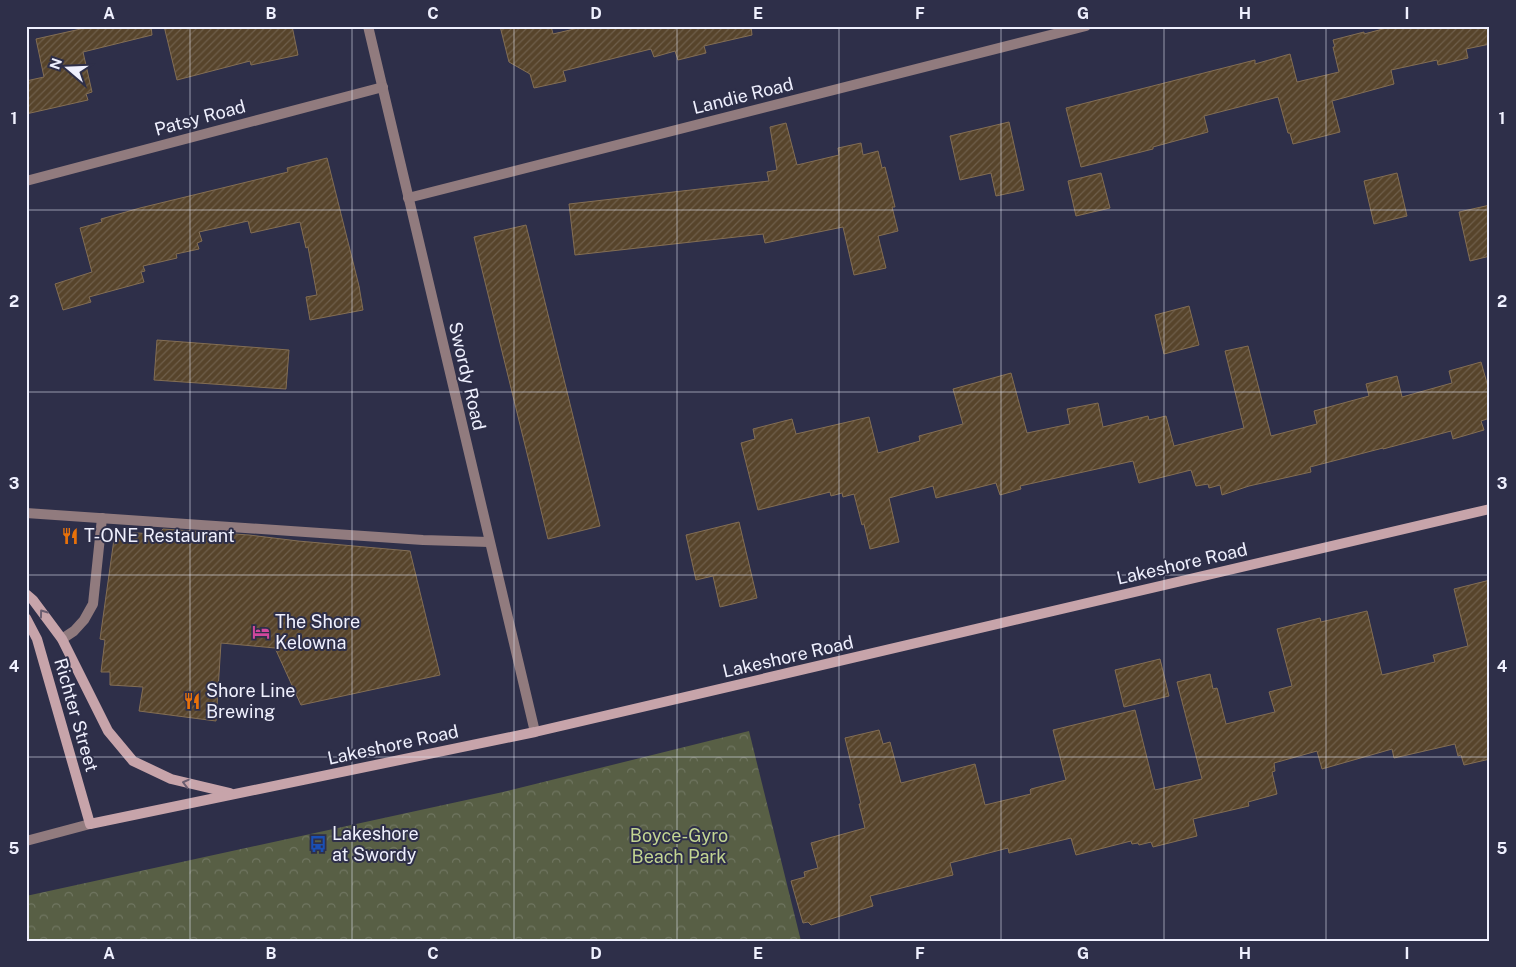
<svg xmlns="http://www.w3.org/2000/svg" width="1516" height="967" viewBox="0 0 1516 967" font-family="'Public Sans',sans-serif">
<defs>
<pattern id="park-crowns" width="20" height="18" patternUnits="userSpaceOnUse" patternTransform="scale(1.25)"><rect width="20" height="18" fill="#585f45"/><path d="M2 6a3 3 0 1 1 6 0M12 15a3 3 0 1 1 6 0" fill="none" stroke="#707661"/></pattern>
<pattern id="building-hatch" width="6" height="6" patternUnits="userSpaceOnUse" patternTransform="scale(1.25)"><rect width="6" height="6" fill="#57442b"/><path d="M-1 1l2-2M0 6l6-6M5 7l2-2" fill="none" stroke="#6f5f4b"/></pattern>
</defs>
<rect width="100%" height="100%" fill="#2e2f49"/>
<path fill="url(#park-crowns)" d="M749 731 801 941H26V896L503 792Z"/>
<g fill="url(#building-hatch)" stroke="#836e54">
<path d="M94 26H151L152 35 83 52 92 92 86 94 88 100 26 114V81L44 77 36 39Z"/>
<path d="M164 26H292L298 55 251 65 250 61 177 80Z"/>
<path d="M500 26H551L553 34 587 26H751L752 35 704 46 706 53 678 60 675 51 654 57 651 49 563 71 566 81 534 88 530 74 509 62Z"/>
<path d="M1394 26H1490V44L1466 49 1468 58 1438 65 1437 60 1391 70 1394 84 1332 101 1340 132 1293 144 1290 133H1288L1278 97 1204 116 1208 132 1153 147V149L1081 167 1066 108 1255 60V64L1290 54 1297 82 1339 72 1333 47H1335L1333 40 1364 32V34Z"/>
<path d="M1009 122 1024 190 996 196 991 173 960 180 950 136Z"/>
<path d="M786 123 797 165 839 155 838 148 861 143 863 155 878 151 882 168 885 167 895 207H892L898 231 878 236 886 268 854 275 843 227 765 243 763 234 575 255 569 204 769 181 767 172 777 170 770 127Z"/>
<path d="M327 158 359 286 363 310 310 320 306 297 317 295 308 247 306 248 300 222 251 233 248 221 199 232 202 241 197 243 199 249 176 254 177 258 143 266 145 271 141 272 144 282 89 297 91 302 63 310 55 284 92 272 80 228 102 222 101 219 140 208 288 172 287 168Z"/>
<path d="M1101 173 1110 208 1076 216 1068 181Z"/>
<path d="M1397 173 1407 216 1374 224 1364 181Z"/>
<path d="M1490 205V256L1470 261 1459 212Z"/>
<path d="M526 225 600 526 548 539 474 237Z"/>
<path d="M1189 306 1199 345 1164 354 1155 315Z"/>
<path d="M157 340 289 350 286 389 154 380Z"/>
<path d="M1248 346 1271 436 1317 424 1314 411 1369 396 1366 384 1397 376 1402 397 1452 383 1449 371 1481 362 1490 394V418L1481 421 1484 430 1453 439 1451 431 1383 449V448L1310 467 1311 472 1249 486 1222 495 1220 485 1209 488 1208 484 1196 486 1191 470 1139 483 1133 461 1020 486 1021 489 1000 495 996 483 936 498 933 486 889 498 899 542 870 549 864 524 862 525 854 494 843 497 842 493 831 496 830 492 758 510 741 443 755 439 753 429 792 419 796 434 869 417 878 453 920 441 919 436 963 424 953 389 1011 373 1027 433 1070 424 1067 409 1098 403 1103 427 1148 416 1149 420 1166 416 1174 446 1244 428 1225 351Z"/>
<path d="M739 522 757 598 720 607 713 576 696 580 686 535Z"/>
<path d="M163 529 249 535 298 541 410 551 440 675 301 705 275 648 221 643 216 721 139 711 143 687 110 685V672H101L105 640 100 639 115 532 158 534Z"/>
<path d="M1490 580V759L1464 765 1461 755 1458 756 1455 744 1394 758 1392 749 1322 769 1317 751 1274 763 1275 771 1272 772 1277 794 1248 802 1249 806 1193 819 1197 836 1153 847 1151 842 1139 845 1138 843 1132 844 1131 841 1076 855 1071 838 1009 853 1008 848 950 863 953 875 870 896 873 906 811 925 808 922 803 923 791 881 805 877 804 872 818 868 811 843 865 828 859 804H861L845 738 879 730 883 744 890 742 901 783 975 764 985 805 1031 794 1030 790 1031 789 1066 780 1053 730 1135 710 1155 790 1202 779 1177 682 1210 674 1213 689 1217 688 1226 724 1275 712 1269 692 1292 686 1277 629 1320 618 1321 622 1367 611 1382 675 1435 662 1433 655 1468 646 1454 589Z"/>
<path d="M1160 659 1169 696 1124 707 1115 670Z"/>
</g>
<g fill="none" stroke-linecap="round" stroke-linejoin="round">
<g stroke="#917b7e" stroke-width="10">
<path d="M26 513 423 540 489 542"/>
<path d="M62 639 74 631 84 620 93 604 102 518"/>
</g>
<g stroke="#917b7e" stroke-width="10">
<path d="M368 26 535 732"/>
<path d="M26 181 383 87"/>
<path d="M408 198 1086 26"/>
</g>
<path stroke="#917b7e" stroke-width="10" d="M26 841 90 824"/>
<g stroke="#c7a4aa" stroke-width="10">
<path d="M26 594 33 600 62 639 108 731 133 761 171 779 230 793"/>
<path d="M26 618 37 639 90 824 535 732 1490 509"/>
</g>
</g>
<defs><path id="oneway-chevron" d="M-2-3.5L2.5 0L-2 3.5" fill="none" stroke-width="1.6" stroke-linecap="round" stroke-linejoin="round" transform="scale(1.25)"/></defs>
<g stroke="#6b5e70">
<use href="#oneway-chevron" transform="translate(43 613) rotate(-126)"/>
<use href="#oneway-chevron" transform="translate(186 783) rotate(-166)"/>
</g>
<path fill="none" stroke="#eff0fe" stroke-width="1" stroke-opacity="0.55" d="M190 26V941M352 26V941M514 26V941M677 26V941M839 26V941M1001 26V941M1164 26V941M1326 26V941M26 210H1490M26 392H1490M26 575H1490M26 757H1490"/>
<defs>
<g id="restaurant-bare" transform="scale(1.35)"><path d="M-5-6h1v4h1v-4h1v4h1v-4h1v5L-1.5 .5V6h-2V.5L-5-1ZM5-6V6H3V1.5H1.5Q1.5-4 5-6Z" fill="#e8710a" stroke="#2e2f49" stroke-width="2.5" paint-order="stroke"/></g>
<g id="hotel-bare" transform="scale(1.35)"><path d="M-6-4.5h1.5V1H6V5H4.5V3h-9V5H-6ZM-4 0a1.8 1.8 0 1 1 3.6 0ZM.5 0V-2.5h3Q6-2.5 6 0Z" fill="#d1479c" stroke="#2e2f49" stroke-width="2.5" paint-order="stroke"/></g>
<g id="bus-bare" transform="scale(1.35)"><path d="M-5-6H5V4H4V6H2V4H-2V6H-4V4H-5ZM-3.5-4V0h7V-4ZM-3.5 1.2v1.5H-2V1.2ZM2 1.2v1.5H3.5V1.2Z" fill="#1a4fb4" stroke="#2e2f49" stroke-width="2.5" paint-order="stroke"/></g>
</defs>
<g fill-rule="evenodd">
<use href="#restaurant-bare" x="70" y="536"/>
<use href="#hotel-bare" x="261" y="632"/>
<use href="#restaurant-bare" x="192" y="701"/>
<use href="#bus-bare" x="318" y="844"/>
</g>
<g text-anchor="middle" stroke-width="4" stroke-linejoin="round" paint-order="stroke">
<g font-size="18" fill="#eff0fe" stroke="#2e2f49">
<text transform="translate(743 96) rotate(-14)" y="6">Landie Road</text>
<text transform="translate(200 118) rotate(-15)" y="6">Patsy Road</text>
<text transform="translate(467 376) rotate(77)" y="6">Swordy Road</text>
<text transform="translate(1182 564) rotate(-13)" y="6">Lakeshore Road</text>
<text transform="translate(788 657) rotate(-13)" y="6">Lakeshore Road</text>
<text transform="translate(76 715) rotate(74)" y="6">Richter Street</text>
<text transform="translate(393 745) rotate(-12)" y="6">Lakeshore Road</text>
</g>
<g font-size="18" fill="#eff0fe" stroke="#2e2f49" text-anchor="start">
<text x="84" y="542">T-ONE Restaurant</text>
<text x="275" y="628">The Shore<tspan x="275" dy="21">Kelowna</tspan></text>
<text x="206" y="697">Shore Line<tspan x="206" dy="21">Brewing</tspan></text>
<text x="332" y="840">Lakeshore<tspan x="332" dy="21">at Swordy</tspan></text>
</g>
<g font-size="18" fill="#c3d592" stroke="#2e2f49">
<text x="679" y="842">Boyce-Gyro<tspan x="679" dy="21">Beach Park</tspan></text>
</g>
</g>
<rect width="1516" height="967" fill="none" stroke="#2e2f49" stroke-width="55"/>
<g transform="translate(68 68) rotate(289)" stroke="#2e2f49" stroke-width="4" paint-order="stroke">
<path d="M0-4L9 19L0 12L-9 19Z" fill="#eff0fe"/>
<text y="-8" font-size="14" font-weight="bold" text-anchor="middle" fill="#eff0fe">N</text>
</g>
<rect x="28" y="28" width="1460" height="912" fill="none" stroke="#eff0fe" stroke-width="2"/>
<g font-size="16" text-anchor="middle" font-weight="bold" fill="#eff0fe">
<text x="109" y="19">A</text>
<text x="271" y="19">B</text>
<text x="433" y="19">C</text>
<text x="596" y="19">D</text>
<text x="758" y="19">E</text>
<text x="920" y="19">F</text>
<text x="1083" y="19">G</text>
<text x="1245" y="19">H</text>
<text x="1407" y="19">I</text>
<text x="14" y="124">1</text>
<text x="1502" y="124">1</text>
<text x="14" y="307">2</text>
<text x="1502" y="307">2</text>
<text x="14" y="489">3</text>
<text x="1502" y="489">3</text>
<text x="14" y="672">4</text>
<text x="1502" y="672">4</text>
<text x="14" y="854">5</text>
<text x="1502" y="854">5</text>
<text x="109" y="959">A</text>
<text x="271" y="959">B</text>
<text x="433" y="959">C</text>
<text x="596" y="959">D</text>
<text x="758" y="959">E</text>
<text x="920" y="959">F</text>
<text x="1083" y="959">G</text>
<text x="1245" y="959">H</text>
<text x="1407" y="959">I</text>
</g>
</svg>
